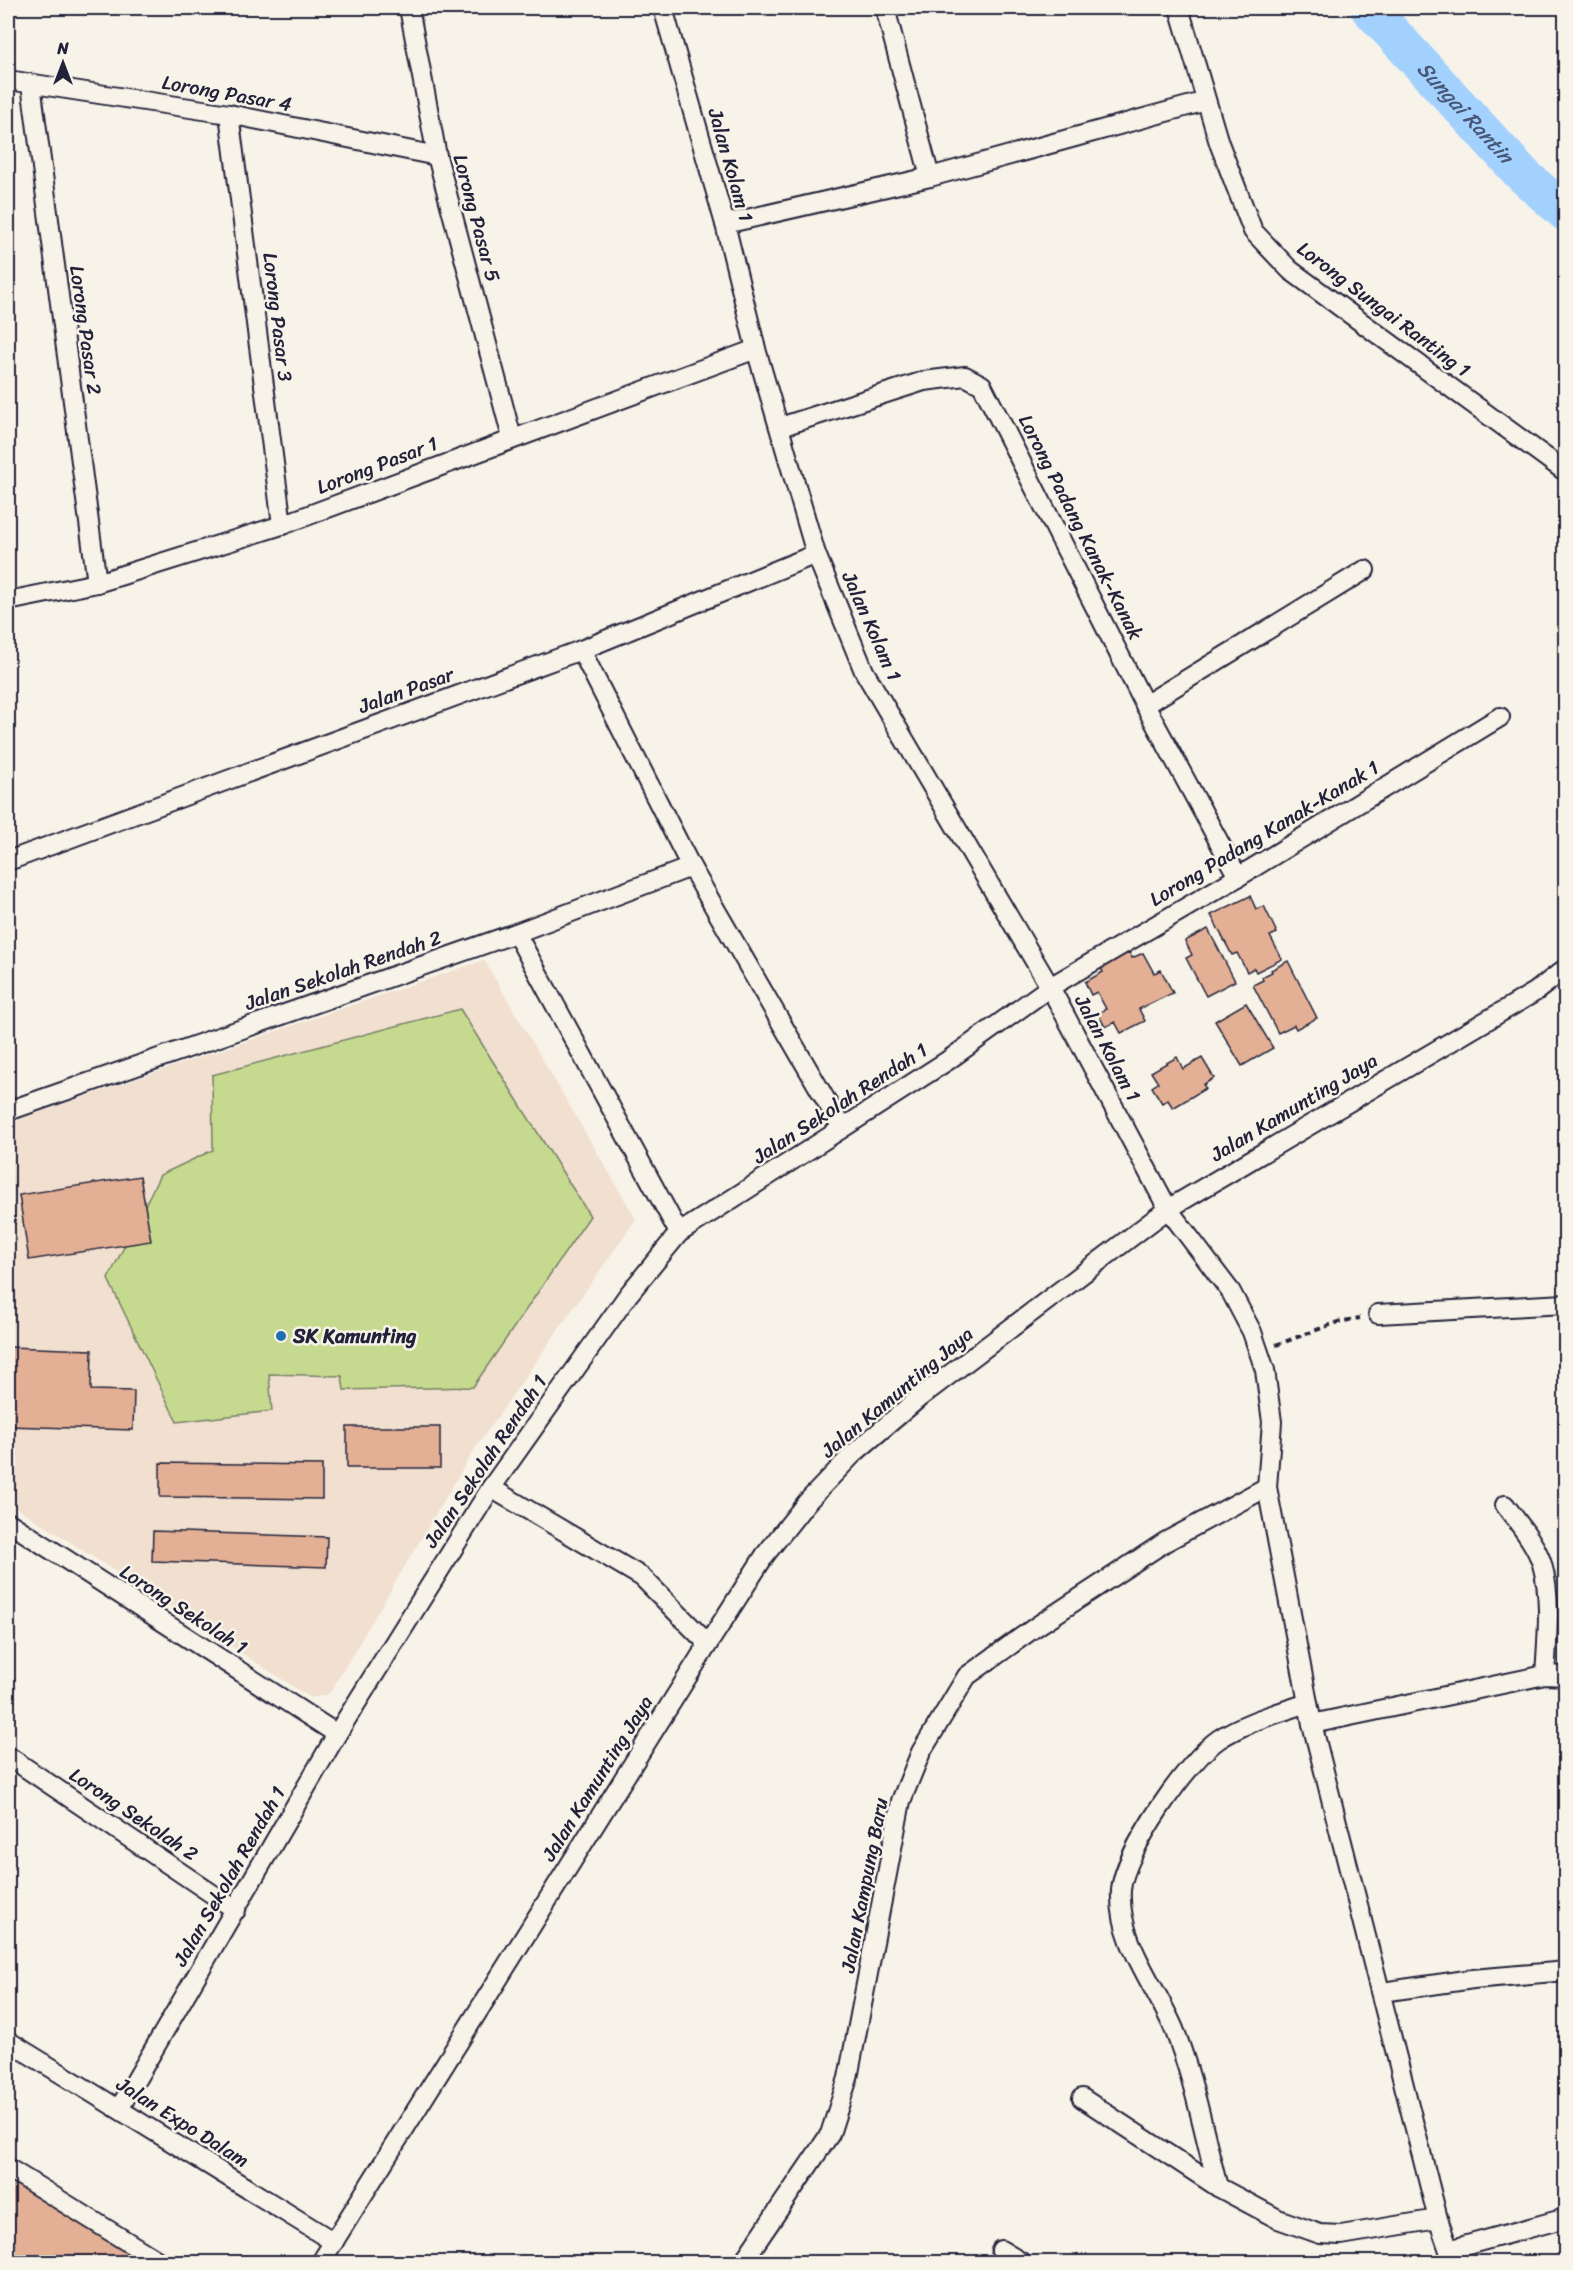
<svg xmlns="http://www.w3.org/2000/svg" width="1573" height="2270" viewBox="0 0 1573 2270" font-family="Sriracha,sans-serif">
<rect width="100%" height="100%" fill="#f7f3e8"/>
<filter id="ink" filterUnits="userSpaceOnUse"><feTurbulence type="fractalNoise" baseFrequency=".0167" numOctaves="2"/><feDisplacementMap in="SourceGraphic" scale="12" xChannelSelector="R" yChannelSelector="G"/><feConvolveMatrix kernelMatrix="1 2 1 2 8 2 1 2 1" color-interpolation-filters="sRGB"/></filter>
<g filter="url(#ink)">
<path fill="#f1dfcf" d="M484 960 636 1219 472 1453 329 1694 311 1698 8 1502V1123Z"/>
<path fill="#c6da8f" stroke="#747e65" stroke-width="1.5" d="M460 1009 590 1216 473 1387 344 1390 342 1376 269 1374 272 1411 177 1422 108 1279 160 1175 213 1150 212 1075Z"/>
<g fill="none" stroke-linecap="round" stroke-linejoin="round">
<path stroke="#a3d1fe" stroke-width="38" id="s1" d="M1369 8 1523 175 1566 213"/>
</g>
<g fill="#e3b095" stroke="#22223b" stroke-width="1.5">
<path d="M1250 896 1256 909 1264 906 1277 933 1270 936 1282 959 1256 972 1254 968 1247 972 1237 953 1232 955 1211 915Z"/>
<path d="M1208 929 1235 981 1206 996 1186 958 1192 955 1185 941Z"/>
<path d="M1127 948 1132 958 1143 953 1154 973 1161 970 1173 993 1139 1009 1145 1021 1121 1033 1115 1022 1105 1027 1098 1013 1106 1009 1097 992 1091 995 1085 982 1103 972 1098 962Z"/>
<path d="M1288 961 1317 1018 1296 1029 1294 1025 1278 1033 1253 985 1263 980 1262 977 1272 972 1271 970Z"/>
<path d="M1246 1003 1273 1048 1242 1066 1215 1021Z"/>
<path d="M1177 1057 1183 1069 1202 1058 1214 1078 1203 1085 1206 1088 1173 1108 1168 1100 1162 1103 1152 1087 1158 1083 1151 1072Z"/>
<path d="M140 1176 151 1241 29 1260 19 1195Z"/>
<path d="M8 1347 92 1350 91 1390 134 1391 133 1430 8 1426Z"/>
<rect x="347" y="1427" width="93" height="41"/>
<path d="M160 1463 322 1465V1499L160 1497Z"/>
<path d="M153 1531 327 1537 326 1567 152 1561Z"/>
<path d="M8 2180 153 2262H8Z"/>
</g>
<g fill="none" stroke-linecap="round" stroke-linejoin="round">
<g stroke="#22223b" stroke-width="22">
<g id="street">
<path d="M409 8 437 156 512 438"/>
<path d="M663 8 725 224 756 349 816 554 864 671 1050 987 1168 1209 1231 1292 1252 1332 1265 1370 1272 1422 1267 1487 1312 1724 1438 2219 1453 2262"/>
<path d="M885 8 930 177"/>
<path d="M1179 8 1219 143 1253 231 1290 270 1566 472"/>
<path d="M8 80 229 114 437 156"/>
<path d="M31 84 97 583"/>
<path d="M229 114 282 525"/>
<path d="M725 224 930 177 1206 101"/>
<path d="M780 427 924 381 965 376 982 385 1145 705 1238 877"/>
<path d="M8 601 97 583 282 525 756 349"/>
<path d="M581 650 691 867 842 1128"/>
<path d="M1145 705 1365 570"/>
<path d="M8 861 581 650 816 554"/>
<path d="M516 933 679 1233"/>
<path d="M8 1111 516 933 691 867"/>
<path d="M1378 1314 1566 1304"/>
<path d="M491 1488 642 1577 708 1644"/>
<path d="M1505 1505C1518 1523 1535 1542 1542 1564 1552 1599 1547 1639 1545 1675"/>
<path d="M8 1522 337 1734"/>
<path d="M1312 1724 1545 1675 1566 1676"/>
<path d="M8 1756 236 1910"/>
<path d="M1382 1992 1473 1979 1566 1971"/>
<path d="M8 2041 334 2242"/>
<path d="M1082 2098 1218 2187 1278 2219 1320 2234 1341 2235 1438 2219"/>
<path d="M119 2109 337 1734 491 1488 628 1295 679 1233 947 1061 1050 987 1238 877 1500 717"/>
<path d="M8 2168 160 2262"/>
<path d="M1218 2187C1204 2134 1194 2079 1174 2029 1155 1984 1118 1942 1121 1890 1124 1852 1188 1760 1219 1739 1245 1722 1278 1713 1308 1703"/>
<path d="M1001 2250 1021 2262"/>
<path d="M1449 2250 1566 2218"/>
<path d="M321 2262 708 1644 765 1555 807 1502 853 1454 920 1397 1168 1209 1535 992 1566 968"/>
<path d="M743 2262 830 2134 848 2078 901 1801 921 1752 967 1676 1037 1626 1165 1542 1267 1487"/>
</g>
</g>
<path stroke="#22223b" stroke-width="4" stroke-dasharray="6 4.5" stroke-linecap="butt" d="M1276 1345 1338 1322 1360 1318"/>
<use href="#street" stroke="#f7f3e8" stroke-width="18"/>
</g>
</g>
<circle fill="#1f6fb2" stroke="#f7f3e8" stroke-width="2" cx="281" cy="1336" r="6"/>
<g text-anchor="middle" stroke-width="5" stroke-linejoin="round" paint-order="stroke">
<g font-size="20" fill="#22223b" stroke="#f7f3e8">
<text transform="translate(227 93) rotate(10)" y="7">Lorong Pasar 4</text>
<text transform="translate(731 165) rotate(74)" y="7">Jalan Kolam 1</text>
<text transform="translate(477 218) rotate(75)" y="7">Lorong Pasar 5</text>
<text transform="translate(1384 309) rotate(37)" y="7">Lorong Sungai Ranting 1</text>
<text transform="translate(278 317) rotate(83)" y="7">Lorong Pasar 3</text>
<text transform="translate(86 330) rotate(82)" y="7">Lorong Pasar 2</text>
<text transform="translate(377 465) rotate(-21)" y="7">Lorong Pasar 1</text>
<text transform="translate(1081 527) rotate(63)" y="7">Lorong Padang Kanak-Kanak</text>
<text transform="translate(872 626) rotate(66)" y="7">Jalan Kolam 1</text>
<text transform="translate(406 690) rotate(-20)" y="7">Jalan Pasar</text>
<text transform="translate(1264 833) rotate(-31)" y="7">Lorong Padang Kanak-Kanak 1</text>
<text transform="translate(343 970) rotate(-19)" y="7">Jalan Sekolah Rendah 2</text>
<text transform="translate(1108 1048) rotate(62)" y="7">Jalan Kolam 1</text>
<text transform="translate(840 1103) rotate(-33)" y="7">Jalan Sekolah Rendah 1</text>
<text transform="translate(1294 1107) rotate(-31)" y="7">Jalan Kamunting Jaya</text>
<text transform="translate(897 1392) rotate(-40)" y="7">Jalan Kamunting Jaya</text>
<text transform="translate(485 1461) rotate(-56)" y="7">Jalan Sekolah Rendah 1</text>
<text transform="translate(184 1609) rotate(33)" y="7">Lorong Sekolah 1</text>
<text transform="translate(597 1778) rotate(-58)" y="7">Jalan Kamunting Jaya</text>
<text transform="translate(134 1814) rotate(34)" y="7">Lorong Sekolah 2</text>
<text transform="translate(229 1876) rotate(-60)" y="7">Jalan Sekolah Rendah 1</text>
<text transform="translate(864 1885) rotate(-79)" y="7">Jalan Kampung Baru</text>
<text transform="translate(183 2122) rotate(32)" y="7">Jalan Expo Dalam</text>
</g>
<g font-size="20" font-weight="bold" fill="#22223b" stroke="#f7f3e8" text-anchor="start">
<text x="293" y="1343">SK Kamunting</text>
</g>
<g font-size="21" font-style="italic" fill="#495776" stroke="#f7f3e8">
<text dy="7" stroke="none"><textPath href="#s1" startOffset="142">Sungai Rantin</textPath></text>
</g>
</g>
<rect width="1573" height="2270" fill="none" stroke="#f7f3e8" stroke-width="30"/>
<rect x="15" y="15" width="1543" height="2240" fill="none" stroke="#22223b" stroke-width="2" filter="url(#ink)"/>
<g transform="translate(63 63)" stroke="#f7f3e8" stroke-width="4.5" paint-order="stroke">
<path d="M0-4.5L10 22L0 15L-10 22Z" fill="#22223b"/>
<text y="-9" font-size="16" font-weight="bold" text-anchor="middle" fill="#22223b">N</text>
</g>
</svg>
